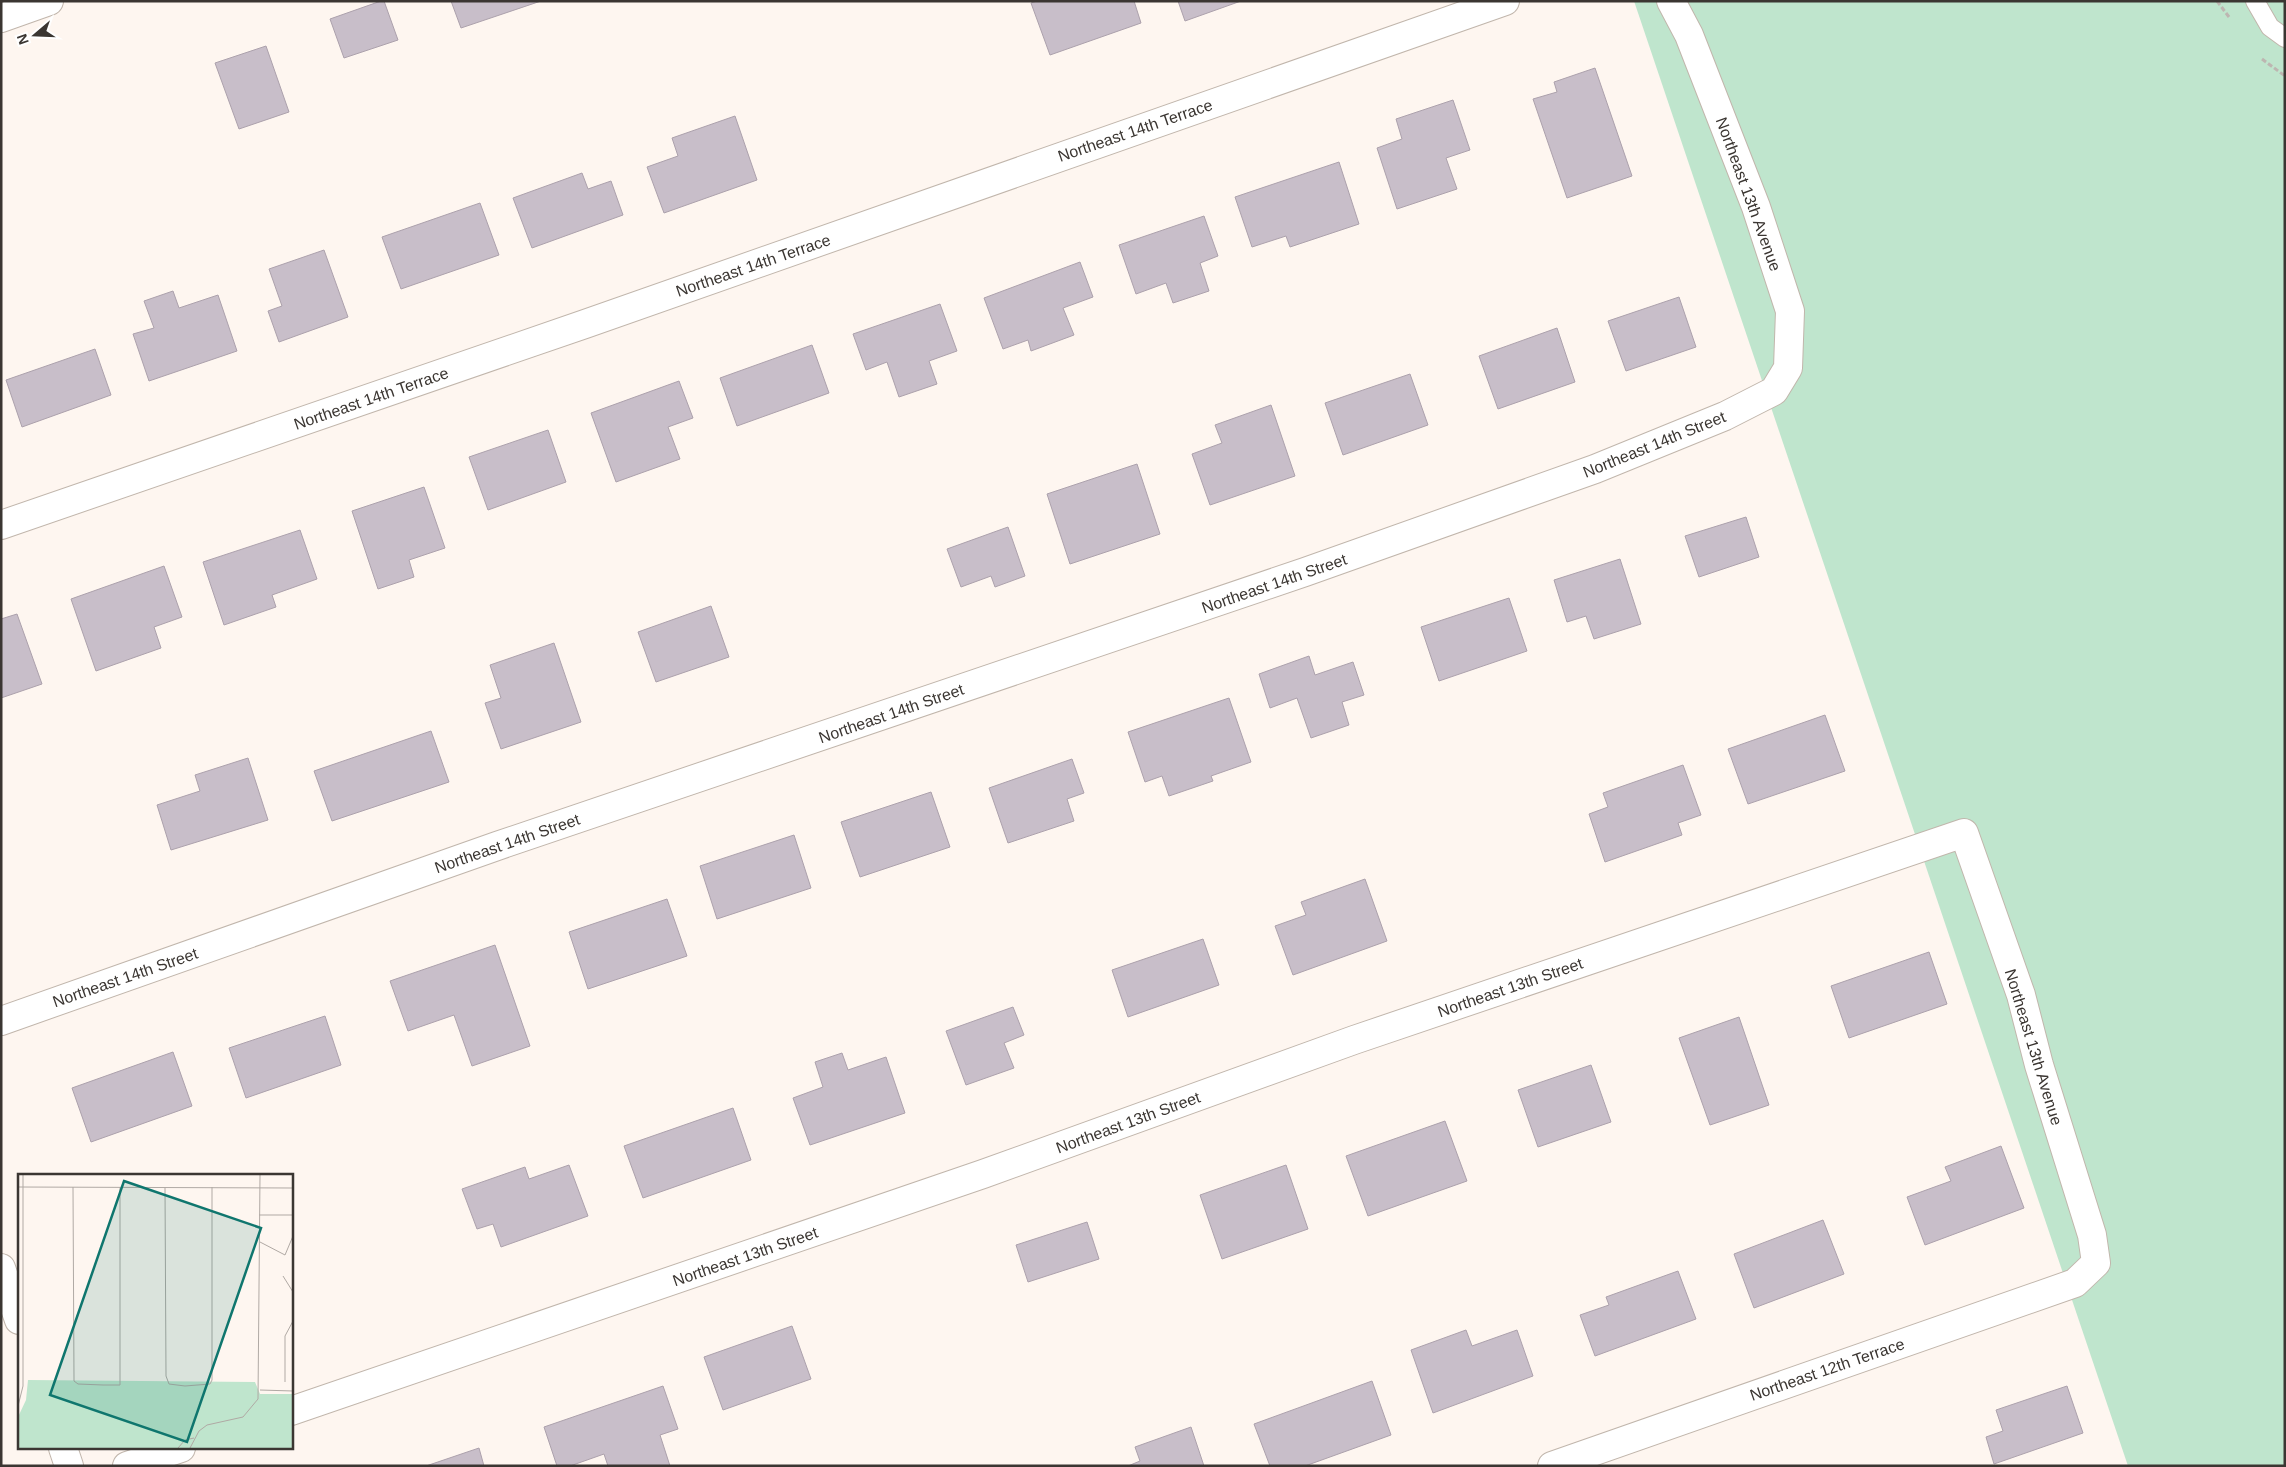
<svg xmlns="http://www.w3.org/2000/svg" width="2286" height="1467" viewBox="0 0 2286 1467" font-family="Arial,sans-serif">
<rect width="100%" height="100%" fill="#fef6f0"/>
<path fill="#bfe5cd" d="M1634 1H2285V1466H2128Z"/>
<g fill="#c8bec9" stroke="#aca1ac">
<path d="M381 1H384L398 40 344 58 330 19Z"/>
<path d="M451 1H541L461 28Z"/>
<path d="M1037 1H1134L1141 23 1050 55 1031 3Z"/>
<path d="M1178 1H1241L1185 21Z"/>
<path d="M266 46 289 112 239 129 215 63Z"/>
<path d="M1595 68 1632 176 1567 198 1533 99 1557 92 1554 82Z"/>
<path d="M1453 100 1470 150 1446 158 1457 189 1397 209 1377 148 1402 139 1396 119Z"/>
<path d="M735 116 757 180 664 213 647 167 678 156 672 138Z"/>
<path d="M1339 162 1359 224 1290 247 1286 236 1252 247 1235 197Z"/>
<path d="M582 173 588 189 611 181 623 215 532 248 513 198Z"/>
<path d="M480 203 499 255 401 289 382 237Z"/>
<path d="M1204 216 1218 256 1200 263 1209 291 1173 303 1166 283 1136 294 1119 245Z"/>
<path d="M324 250 348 317 279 342 268 311 282 306 269 269Z"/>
<path d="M1080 262 1093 297 1063 308 1074 335 1031 351 1028 340 1003 349 984 298Z"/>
<path d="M173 291 179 308 218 295 237 351 149 381 133 334 154 328 144 301Z"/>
<path d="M1679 297 1696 347 1626 371 1608 321Z"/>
<path d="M940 304 957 351 929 361 937 384 899 397 887 362 866 370 853 334Z"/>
<path d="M1557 328 1575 382 1498 409 1479 356Z"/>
<path d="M812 345 829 393 737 426 720 378Z"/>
<path d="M95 349 111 395 22 427 6 380Z"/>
<path d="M1410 374 1428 425 1343 455 1325 403Z"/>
<path d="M679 381 693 418 668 427 680 459 616 482 591 413Z"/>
<path d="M1271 405 1295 476 1210 505 1192 454 1222 443 1215 425Z"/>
<path d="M548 430 566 482 488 510 469 457Z"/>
<path d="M1137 464 1160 534 1070 564 1047 494Z"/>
<path d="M424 487 445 548 409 560 414 577 378 589 352 511Z"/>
<path d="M1746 517 1759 557 1699 577 1685 536Z"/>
<path d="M1008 527 1025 576 995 587 991 576 961 587 947 549Z"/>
<path d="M300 530 317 579 272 595 276 607 224 625 203 562Z"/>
<path d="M1620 559 1641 624 1594 639 1586 616 1567 622 1554 580Z"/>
<path d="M164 566 182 617 154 627 161 648 96 671 71 599Z"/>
<path d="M1509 598 1527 651 1439 681 1421 627Z"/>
<path d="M711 606 729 657 656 682 638 632Z"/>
<path d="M17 614 42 684 1 698V619Z"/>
<path d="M554 643 581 722 501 749 485 703 501 698 490 665Z"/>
<path d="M1309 656 1315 675 1353 662 1364 695 1342 702 1349 725 1311 738 1297 698 1270 708 1259 674Z"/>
<path d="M1229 698 1251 762 1211 776 1213 781 1169 796 1162 776 1145 782 1128 732Z"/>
<path d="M1825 715 1845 771 1748 804 1728 749Z"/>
<path d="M431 731 449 782 332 821 314 771Z"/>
<path d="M248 758 268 820 171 850 157 805 200 791 195 775Z"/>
<path d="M1072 759 1084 793 1067 799 1074 821 1008 843 989 788Z"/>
<path d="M1683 765 1701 815 1678 823 1682 835 1605 862 1589 814 1608 807 1603 793Z"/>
<path d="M931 792 950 847 860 877 841 822Z"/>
<path d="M794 835 811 888 717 919 700 866Z"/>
<path d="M1365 879 1387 941 1293 975 1275 926 1306 915 1301 902Z"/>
<path d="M667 899 687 956 588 989 569 932Z"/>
<path d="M1203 939 1219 985 1128 1017 1112 970Z"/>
<path d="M495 945 530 1046 472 1066 454 1015 408 1031 390 981Z"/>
<path d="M1929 952 1947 1004 1849 1038 1831 986Z"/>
<path d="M1013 1007 1024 1035 1004 1043 1014 1068 966 1085 946 1031Z"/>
<path d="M325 1016 341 1065 246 1098 229 1048Z"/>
<path d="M1739 1017 1769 1105 1710 1125 1679 1038Z"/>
<path d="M173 1052 192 1106 91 1142 72 1088Z"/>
<path d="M842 1053 848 1070 886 1057 905 1113 810 1145 793 1098 823 1087 815 1062Z"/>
<path d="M1591 1065 1611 1122 1538 1147 1518 1090Z"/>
<path d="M733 1108 751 1160 643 1198 624 1146Z"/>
<path d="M1445 1121 1467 1181 1368 1216 1346 1156Z"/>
<path d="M2001 1146 2024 1208 1925 1245 1907 1197 1951 1181 1945 1167Z"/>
<path d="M569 1165 588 1216 501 1247 493 1224 477 1229 462 1189 525 1167 529 1179Z"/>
<path d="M1286 1165 1308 1229 1222 1259 1200 1195Z"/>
<path d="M1823 1220 1844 1274 1754 1308 1734 1254Z"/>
<path d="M1087 1222 1099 1259 1028 1282 1016 1245Z"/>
<path d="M1678 1271 1696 1319 1595 1356 1580 1315 1609 1305 1606 1297Z"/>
<path d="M792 1326 811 1379 723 1410 704 1357Z"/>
<path d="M1466 1330 1472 1346 1517 1330 1533 1376 1433 1413 1411 1350Z"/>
<path d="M1372 1381 1391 1435 1305 1466H1270L1254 1424Z"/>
<path d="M663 1386 678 1429 660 1435 670 1466H608L604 1454 570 1466H557L544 1427Z"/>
<path d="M2067 1386 2083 1433 1994 1464 1986 1437 2003 1431 1996 1410Z"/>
<path d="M1191 1427 1204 1466H1128L1140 1461 1135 1447Z"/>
<path d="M479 1448 484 1466H426Z"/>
</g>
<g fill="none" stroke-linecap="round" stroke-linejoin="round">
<g stroke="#c1b6ac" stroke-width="20">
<path id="service" d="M2255 1 2270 27 2285 38"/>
</g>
<g stroke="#c1b6ac" stroke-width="30">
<g id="minor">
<path d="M1 525 585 324 1505 1"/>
<path d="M1 1021 497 846 1305 572 1595 469 1725 416 1774 391 1788 368 1790 311 1756 207 1689 35 1671 1"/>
<path d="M291 1411 983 1174 1354 1040 1964 833 2021 995 2039 1065 2092 1235 2096 1263 2075 1283 1552 1466"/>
<path d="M127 1466 181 1448"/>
</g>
</g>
<g stroke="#c1b6ac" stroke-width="30">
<g id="tertiary">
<path d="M1 18 49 1"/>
<path d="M1 1268 19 1320"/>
<path d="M63 1448 69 1466"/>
</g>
</g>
<g stroke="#bdb6b1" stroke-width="3" stroke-dasharray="5 2.5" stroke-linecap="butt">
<path d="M2217 1 2229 17"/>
<path d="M2262 59 2285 76"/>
</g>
<use href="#service" stroke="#fff" stroke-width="18"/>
<use href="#minor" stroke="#fff" stroke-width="28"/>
<use href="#tertiary" stroke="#fff" stroke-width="28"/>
</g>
<g text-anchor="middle" stroke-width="4.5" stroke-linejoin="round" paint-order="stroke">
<g font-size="16" fill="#3b3632" stroke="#fff">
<text transform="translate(1135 130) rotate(-19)" y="6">Northeast 14th Terrace</text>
<text transform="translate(1749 194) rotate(70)" y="6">Northeast 13th Avenue</text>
<text transform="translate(753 265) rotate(-19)" y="6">Northeast 14th Terrace</text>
<text transform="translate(371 398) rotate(-19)" y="6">Northeast 14th Terrace</text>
<text transform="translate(1654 444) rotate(-22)" y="6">Northeast 14th Street</text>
<text transform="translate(1274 583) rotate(-19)" y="6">Northeast 14th Street</text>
<text transform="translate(891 713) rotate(-19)" y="6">Northeast 14th Street</text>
<text transform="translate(507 843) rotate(-19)" y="6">Northeast 14th Street</text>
<text transform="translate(125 977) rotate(-19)" y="6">Northeast 14th Street</text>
<text transform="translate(1510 987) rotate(-19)" y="6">Northeast 13th Street</text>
<text transform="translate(2034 1047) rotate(73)" y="6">Northeast 13th Avenue</text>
<text transform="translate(1128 1122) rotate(-20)" y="6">Northeast 13th Street</text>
<text transform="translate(745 1256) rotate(-19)" y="6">Northeast 13th Street</text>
<text transform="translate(1827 1369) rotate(-19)" y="6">Northeast 12th Terrace</text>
</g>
</g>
<g transform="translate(18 1174)">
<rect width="275" height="275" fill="#fef6f0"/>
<path d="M10 206 237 208 242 220H275V274H0V243L8 226Z" fill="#bfe5cd"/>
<path fill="none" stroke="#b0a9a4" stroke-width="1" d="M0 13 275 14M55 13 56 207 60 210 85 211H102V13M147 13 148 202 151 210 167 212 192 210 194 206V13M241 41H275M242 68 267 81 275 62M265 102 275 118M267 208V162L275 147M242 216 275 217M0 232 5 212V1M160 274 167 266 176 264M172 274 181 257 189 251 225 243 240 225 242 1"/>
<path fill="#0f766e" fill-opacity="0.15" stroke="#0f766e" stroke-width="2.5" d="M106 7 243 54 169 268 32 221Z"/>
<rect width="275" height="275" fill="none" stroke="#3b3632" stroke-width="2.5"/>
</g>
<rect width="2286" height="1467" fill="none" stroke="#3b3632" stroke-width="5"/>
<g transform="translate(35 35) rotate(251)" stroke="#ffffff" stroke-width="4" paint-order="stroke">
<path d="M0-4L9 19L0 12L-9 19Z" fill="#3b3632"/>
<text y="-8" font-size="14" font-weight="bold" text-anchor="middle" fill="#3b3632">N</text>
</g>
</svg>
